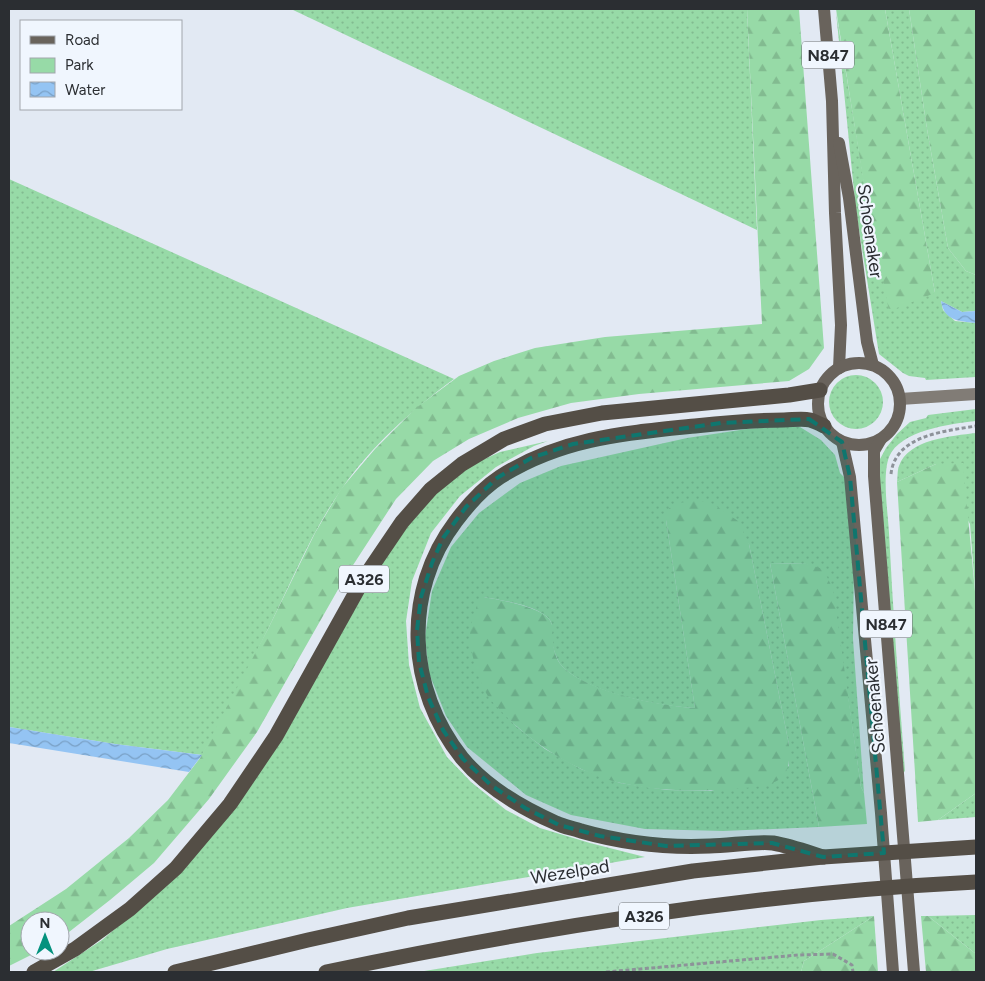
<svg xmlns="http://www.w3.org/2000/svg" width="985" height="981" viewBox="0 0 985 981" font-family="Figtree,sans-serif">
<defs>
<pattern id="green-dots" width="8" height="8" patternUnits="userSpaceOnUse" patternTransform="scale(1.25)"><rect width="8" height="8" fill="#97daa7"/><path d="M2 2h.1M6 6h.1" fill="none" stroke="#82bb90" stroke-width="1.8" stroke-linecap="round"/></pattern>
<pattern id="forest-firs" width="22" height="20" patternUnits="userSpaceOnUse" patternTransform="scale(1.25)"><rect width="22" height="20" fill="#97daa7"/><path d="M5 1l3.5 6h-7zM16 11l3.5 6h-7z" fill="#82bb90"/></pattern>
<pattern id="water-waves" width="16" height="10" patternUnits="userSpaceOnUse" patternTransform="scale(1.25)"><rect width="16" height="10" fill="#94c4f3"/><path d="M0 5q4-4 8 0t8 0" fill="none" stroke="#79a0c5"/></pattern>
</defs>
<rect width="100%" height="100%" fill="#e2e9f3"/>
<g fill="url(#green-dots)" fill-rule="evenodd">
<path d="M291 9H747L757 230Z"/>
<path d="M885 9H909L927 129 948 248 966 271 976 275V311L962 312 941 301 943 310 955 321 976 323V377L926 380 925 378 909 376 903 373 879 354 856 211 836 12 868 206 935 293Z"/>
<path d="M9 179 454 379C412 410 371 446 341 490 311 533 292 581 269 627 248 670 225 713 202 755L115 744 9 727Z"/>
<circle cx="856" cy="402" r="27"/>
<path d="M976 409V421C951 424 900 430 889 457 882 476 888 513 889 533 893 612 899 692 905 771L902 774 879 472 880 459 886 448 897 434 910 422 926 418 928 415Z"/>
<path d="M787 426 800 427 821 440 835 455 840 473 845 478 854 562 853 639 864 793 861 787 848 698 807 564 770 563 819 827 723 831 645 829 571 815 526 795 467 747 446 716 429 673 425 637 432 591 451 547 479 513 520 483 561 466 687 438 747 429ZM666 511 749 544 789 745V766L711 791 667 790 620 783 581 769 545 749 517 727 490 698 484 597C500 600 543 606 551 622 553 627 551 635 552 641 553 648 557 661 562 666 587 693 659 706 695 708L666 520Z"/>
<path d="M976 433V602L970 524 936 464 897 482C898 477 897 471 899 466 908 439 952 436 976 433Z"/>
<path d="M548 441 534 446 496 467 460 496 431 533 412 581 406 621 409 665 420 708 447 757 471 782 506 810 540 828 590 843 645 857 347 908 167 949 89 972H53L102 940 167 884 318 668 402 529 438 490 469 466 500 452Z"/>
<path d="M976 793V817L938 820Z"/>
<path d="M976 915V954L928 916Z"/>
<path d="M874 916 804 961 801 972H418L537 953 821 920Z"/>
</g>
<g fill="url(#forest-firs)">
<path d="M747 9H799L824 348 809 369 789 381 639 394 571 403 518 418 469 439 433 461 396 499 344 579 257 732 209 799 154 863 110 900 60 939V921H30V951H39L9 966V926L66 889 129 838 168 800 200 758 268 629 315 533 341 489 375 449 416 408 459 376 494 361 535 348 605 337 762 324Z"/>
<path d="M836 9H885L935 293 889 311 864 185Z"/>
<path d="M909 9H976V275L966 271 948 248 927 129Z"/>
<path d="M963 463 976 602V793L938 820 918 822 897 482 936 464Z"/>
<path d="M697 500 713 504 738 521 749 544 789 745C789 757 791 768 782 777 773 787 744 788 731 789 695 792 657 791 621 783 579 774 531 743 502 712 498 707 493 703 489 698 479 682 472 659 470 640 469 627 475 612 479 600L484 597C499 600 549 607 552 625 553 638 552 655 562 666 586 692 660 706 695 708L666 520V511L674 504Z"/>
<path d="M770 563 807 564 823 569 833 589 861 787 864 793 867 824 819 827Z"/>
<path d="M874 916 878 972H801L804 961Z"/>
<path d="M921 916H928L976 954V972H926Z"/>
</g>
<g fill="url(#water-waves)">
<path d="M941 301 962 312 976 311V323C959 321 944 321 941 301Z"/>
<path d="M9 727 115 744 202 755 189 772 9 743Z"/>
</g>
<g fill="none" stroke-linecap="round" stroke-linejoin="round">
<g stroke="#8d9299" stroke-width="3" stroke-dasharray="4 2.5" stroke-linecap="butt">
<path d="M891 474C895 435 946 431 976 426"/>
<path d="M606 972 798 955 833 954 852 965 853 972"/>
</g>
<path stroke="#817c76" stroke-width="12" d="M900 399 976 394"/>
<g stroke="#69635c" stroke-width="12">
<path d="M824 9 832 101 835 213 841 325 839 368"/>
<path d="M839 143 849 198 867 342 873 365"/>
<circle cx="859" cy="404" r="41"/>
<path d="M881 439 874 451V476L914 972"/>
<path d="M842 442 850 477 881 813 893 972"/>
</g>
<g stroke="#544e46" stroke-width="15">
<path d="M823 857C807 852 790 846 773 843 756 841 728 846 710 846 666 848 623 843 581 831 573 828 564 827 556 823 522 808 486 787 462 758 407 689 402 592 456 521 468 505 483 488 500 477 561 438 625 433 695 426 724 423 754 420 784 420 792 420 802 418 810 420 814 421 820 424 824 426"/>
<path d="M34 972 75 949 130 909 176 868 230 804 276 736 364 578 402 522 431 489 462 464 504 439 545 424 602 413 789 395 820 390"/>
<path d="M175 972 308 940 408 918 693 871 823 857 976 847"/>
<path d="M326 972C540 927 758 893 976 882"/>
</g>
</g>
<path fill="#0f766e" fill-opacity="0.2" stroke="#0f766e" stroke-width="4" stroke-dasharray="10 6" stroke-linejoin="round" d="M809 419 842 442 850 477 884 853 823 857 772 843 666 846 600 836 559 825 525 808 492 786 463 759 443 730 428 697 419 662 417 630 421 597 432 563 443 538 466 507 497 478 531 458 573 444 721 423Z"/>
<g text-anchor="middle" stroke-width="4.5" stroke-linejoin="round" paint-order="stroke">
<g fill="#f0f6fe" stroke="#666a6f" stroke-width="1">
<rect x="802" y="41.5" width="52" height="27" rx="4"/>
<rect x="339" y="565.5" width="50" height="27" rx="4"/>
<rect x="860" y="610.5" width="52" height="27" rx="4"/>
<rect x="619" y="902.5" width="50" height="27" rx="4"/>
</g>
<g font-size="16" font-weight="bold" fill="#2b2e32">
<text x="828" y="61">N847</text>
<text x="364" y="585">A326</text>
<text x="886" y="630">N847</text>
<text x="644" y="922">A326</text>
</g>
<g font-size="18" fill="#2b2e32" stroke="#f0f6fe">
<text transform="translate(870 231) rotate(82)" y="6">Schoenaker</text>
<text transform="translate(875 706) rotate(-95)" y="6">Schoenaker</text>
<text transform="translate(570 872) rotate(-9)" y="6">Wezelpad</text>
</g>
</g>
<rect width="985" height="981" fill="none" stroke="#2b2e32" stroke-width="20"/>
<rect x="20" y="20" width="162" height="90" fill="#f0f6fe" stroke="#a1a6ac"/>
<rect x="30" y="36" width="25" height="8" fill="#69635c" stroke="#a1a6ac"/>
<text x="65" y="45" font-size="15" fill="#2b2e32">Road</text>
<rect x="30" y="58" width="25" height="15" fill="#97daa7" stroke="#a1a6ac"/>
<text x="65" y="70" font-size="15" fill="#2b2e32">Park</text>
<rect x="30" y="82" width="25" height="15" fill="url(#water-waves)" stroke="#a1a6ac"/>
<text x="65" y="95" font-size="15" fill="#2b2e32">Water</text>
<g transform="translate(45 936)"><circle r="24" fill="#f0f6fe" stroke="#a1a6ac"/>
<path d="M0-4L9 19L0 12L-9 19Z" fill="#04927e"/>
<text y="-8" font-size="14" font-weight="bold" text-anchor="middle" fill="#2b2e32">N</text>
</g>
</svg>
